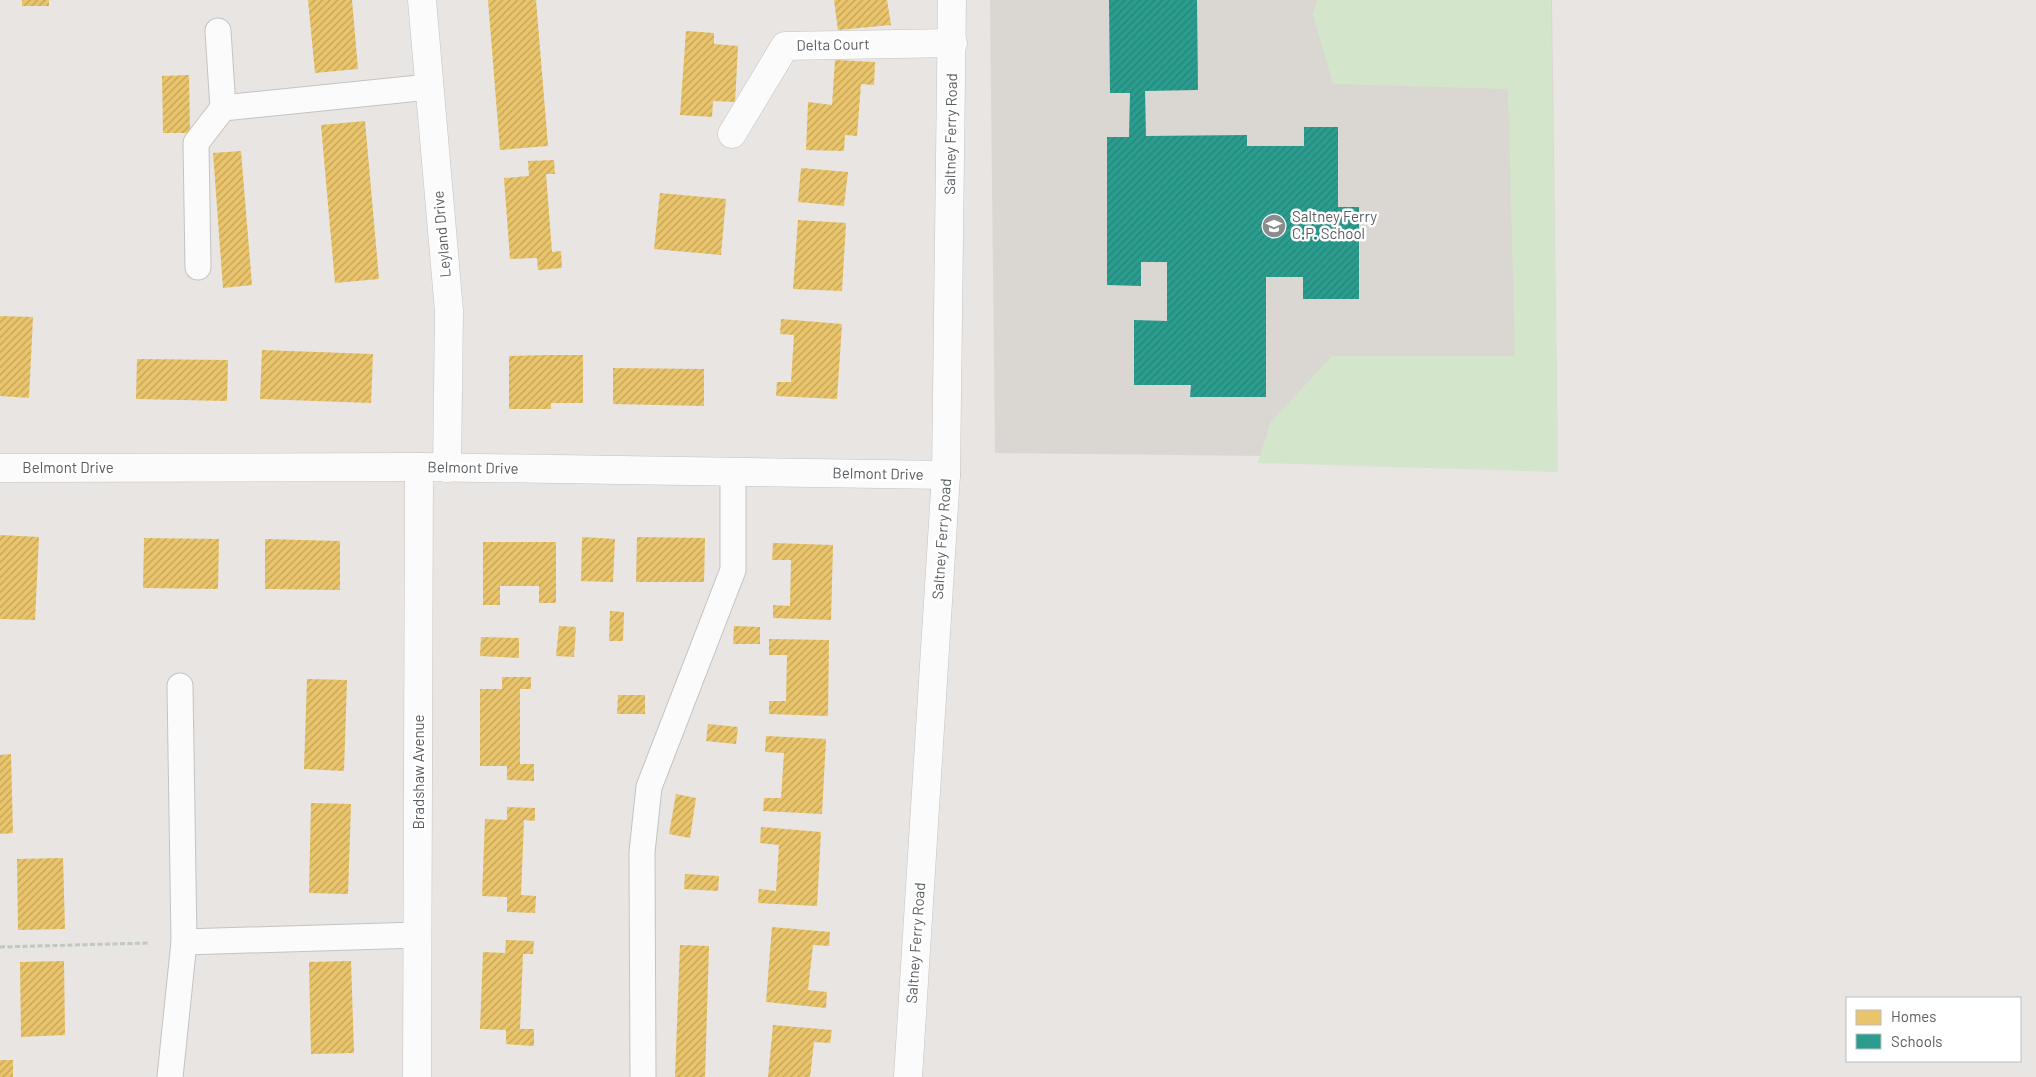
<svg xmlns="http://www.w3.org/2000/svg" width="2036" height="1077" viewBox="0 0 2036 1077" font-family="Barlow,sans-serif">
<defs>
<pattern id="homes-hatch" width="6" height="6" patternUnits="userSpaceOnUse" patternTransform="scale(1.25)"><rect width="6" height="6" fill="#e9c46a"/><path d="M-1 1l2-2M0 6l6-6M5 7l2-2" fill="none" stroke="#c0a25b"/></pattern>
<pattern id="schools-hatch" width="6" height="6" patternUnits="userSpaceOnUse" patternTransform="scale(1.25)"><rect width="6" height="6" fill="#2a9d8f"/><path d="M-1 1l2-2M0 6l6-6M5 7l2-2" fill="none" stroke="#278378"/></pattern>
</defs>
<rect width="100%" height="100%" fill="#e8e5e2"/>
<path fill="#dad6d1" d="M990 0H1552L1558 472 1272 456 995 453Z"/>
<path fill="#d3e6cb" d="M1317 0H1551L1558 472 1258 463 1270 423 1332 356H1515L1508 89 1333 84 1313 15Z"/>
<g fill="url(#homes-hatch)">
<rect x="22" y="0" width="27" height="6"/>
<path d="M308 0H352L358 69 315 73Z"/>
<path d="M488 0H536L548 146 500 150Z"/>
<path d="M834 0H887L891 25 838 30Z"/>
<path d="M686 31 714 33V44L738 46 735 102 713 101 712 117 680 115Z"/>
<path d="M835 60 875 62 874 85 861 84 857 136 845 135 844 151 806 150 808 102 832 105Z"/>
<path d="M189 75 190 133H163L162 76Z"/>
<path d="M365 121 379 279 335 283 321 125Z"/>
<path d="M241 151 252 285 223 288 213 153Z"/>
<path d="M554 160 555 174H546L552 252 561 251 562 268 538 270 537 258 510 259 504 178 529 176 528 161Z"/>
<path d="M801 168 848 172 844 206 798 202Z"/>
<path d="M660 193 726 199 721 255 654 249Z"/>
<path d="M798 220 846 223 842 291 793 289Z"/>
<path d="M0 316 33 317 29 398 0 396Z"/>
<path d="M781 319 842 324 837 399 776 396 777 382H791L794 335 780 334Z"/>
<path d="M262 350 373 354 371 403 260 399Z"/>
<path d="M551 355H583V403H551V409H509V356Z"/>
<path d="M137 359 228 360 227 401 136 399Z"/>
<path d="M613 368 704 369V406L613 404Z"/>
<path d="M0 535 39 537 35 620 0 619Z"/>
<path d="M582 537 615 539 613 582 581 581Z"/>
<path d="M637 537 705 538 704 582H636Z"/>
<path d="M144 538 219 539 218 589 143 588Z"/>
<path d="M265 539 340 541V590L265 589Z"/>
<path d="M483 542H556V603H539V586H500V605H483Z"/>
<path d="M773 543 833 545 831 620 773 618V605L790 606 791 560H772Z"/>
<path d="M610 611 624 612 623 641H609Z"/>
<path d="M559 626 576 627 574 657 556 656Z"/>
<path d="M734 626 760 627V644H733Z"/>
<path d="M481 637 519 638V658L480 656Z"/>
<path d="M769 639 829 640 828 716 769 714V701H786L787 655H769Z"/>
<path d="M502 677H531V689H520V764H534V781L507 780V766H480V689H502Z"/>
<path d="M307 679 347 680 344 771 304 769Z"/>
<path d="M618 695H645V714H617Z"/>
<path d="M708 724 738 727 736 744 706 741Z"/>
<path d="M766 736 826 739 822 814 763 811 764 798H781L784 753 765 752Z"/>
<path d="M11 754 13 833 0 834V755Z"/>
<path d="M676 794 696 798 690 838 669 834Z"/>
<path d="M311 803 351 804 348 894 309 893Z"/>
<path d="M507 807 535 808V821L524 820 521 895 536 896 535 913 507 912V897L482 896 485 819 507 820Z"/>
<path d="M761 827 821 832 817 906 758 903 759 889 776 891 779 845 760 843Z"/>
<path d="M63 858 65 929 18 930 17 859Z"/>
<path d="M685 874 719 876 718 891 684 889Z"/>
<path d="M772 927 830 932 829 946 813 945 808 990 827 992 826 1008 766 1002Z"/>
<path d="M506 940 534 941 533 954H523L520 1029H534V1046L506 1044V1030L480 1029 483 952 505 953Z"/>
<path d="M680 945 709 946 705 1077H675Z"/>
<path d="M64 961 65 1035 21 1037 20 962Z"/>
<path d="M351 961 354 1053 311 1054 309 962Z"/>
<path d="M773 1025 832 1030 830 1043 814 1042 810 1077H768Z"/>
<rect x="0" y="1060" width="13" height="17"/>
</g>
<path fill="url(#schools-hatch)" d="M1109 0H1197L1198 90 1145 91 1146 136 1247 135V146H1304V127H1338V207H1359V299H1303V277H1266V397H1190L1191 385H1134V320L1167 321V262H1141V286L1107 285V137H1129L1130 93H1110Z"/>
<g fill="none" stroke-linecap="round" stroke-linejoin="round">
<g stroke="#c4c3c3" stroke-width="27">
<g id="service">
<path d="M218 31 223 108"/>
<path d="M198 267 196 143 223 108 429 87"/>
<path d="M184 942 418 935"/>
<path d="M170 1077 184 942 180 686"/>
<path d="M643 1077 642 852 649 787 733 570V472"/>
</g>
</g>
<g stroke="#c4c3c3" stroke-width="29">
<g id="minor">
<path d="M422 0 449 311 447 468"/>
<path d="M732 134 785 46 953 43"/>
<path d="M0 468 419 467 946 475"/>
<path d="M417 1077 419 467"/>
</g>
</g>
<g stroke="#c4c4c5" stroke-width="29">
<path id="secondary" d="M908 1077 946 475 952 0"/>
</g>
<path stroke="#c1c8c3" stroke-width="3" stroke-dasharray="5 2.5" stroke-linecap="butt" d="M0 947 148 943"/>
<use href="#service" stroke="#fcfbfb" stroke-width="25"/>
<use href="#minor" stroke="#fcfbfb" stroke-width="28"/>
<use href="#secondary" stroke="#fcfbfb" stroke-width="28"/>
</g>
<defs>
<g id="school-disc" transform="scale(1.25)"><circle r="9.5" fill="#8a8d8e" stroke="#fff"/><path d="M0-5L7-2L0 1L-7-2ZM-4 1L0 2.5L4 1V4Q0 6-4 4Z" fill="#fff"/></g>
</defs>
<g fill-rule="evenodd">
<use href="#school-disc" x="1274" y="226"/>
</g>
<g text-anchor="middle" stroke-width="5" stroke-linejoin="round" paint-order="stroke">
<g font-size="15" fill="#585d61" stroke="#fff">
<text transform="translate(833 45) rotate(-1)" y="5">Delta Court</text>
<text transform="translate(951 134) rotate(-89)" y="5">Saltney Ferry Road</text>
<text transform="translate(442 234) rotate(-95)" y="5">Leyland Drive</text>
<text x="68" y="473">Belmont Drive</text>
<text transform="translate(473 468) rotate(1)" y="5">Belmont Drive</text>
<text transform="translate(878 474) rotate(1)" y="5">Belmont Drive</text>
<text transform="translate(942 539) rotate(-86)" y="5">Saltney Ferry Road</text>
<text transform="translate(419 772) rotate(-90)" y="5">Bradshaw Avenue</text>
<text transform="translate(916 943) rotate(-86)" y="5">Saltney Ferry Road</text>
</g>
<g font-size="15" fill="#585d61" stroke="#fff" text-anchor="start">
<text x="1292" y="222">Saltney Ferry<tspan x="1292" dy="17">C.P. School</tspan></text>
</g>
</g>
<rect x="1846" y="997" width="175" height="65" fill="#ffffff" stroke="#bcbec0"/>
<rect x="1856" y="1010" width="25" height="15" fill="#e9c46a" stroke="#bcbec0"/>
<text x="1891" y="1022" font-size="15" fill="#585d61">Homes</text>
<rect x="1856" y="1034" width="25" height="15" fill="#2a9d8f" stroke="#bcbec0"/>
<text x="1891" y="1047" font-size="15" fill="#585d61">Schools</text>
</svg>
